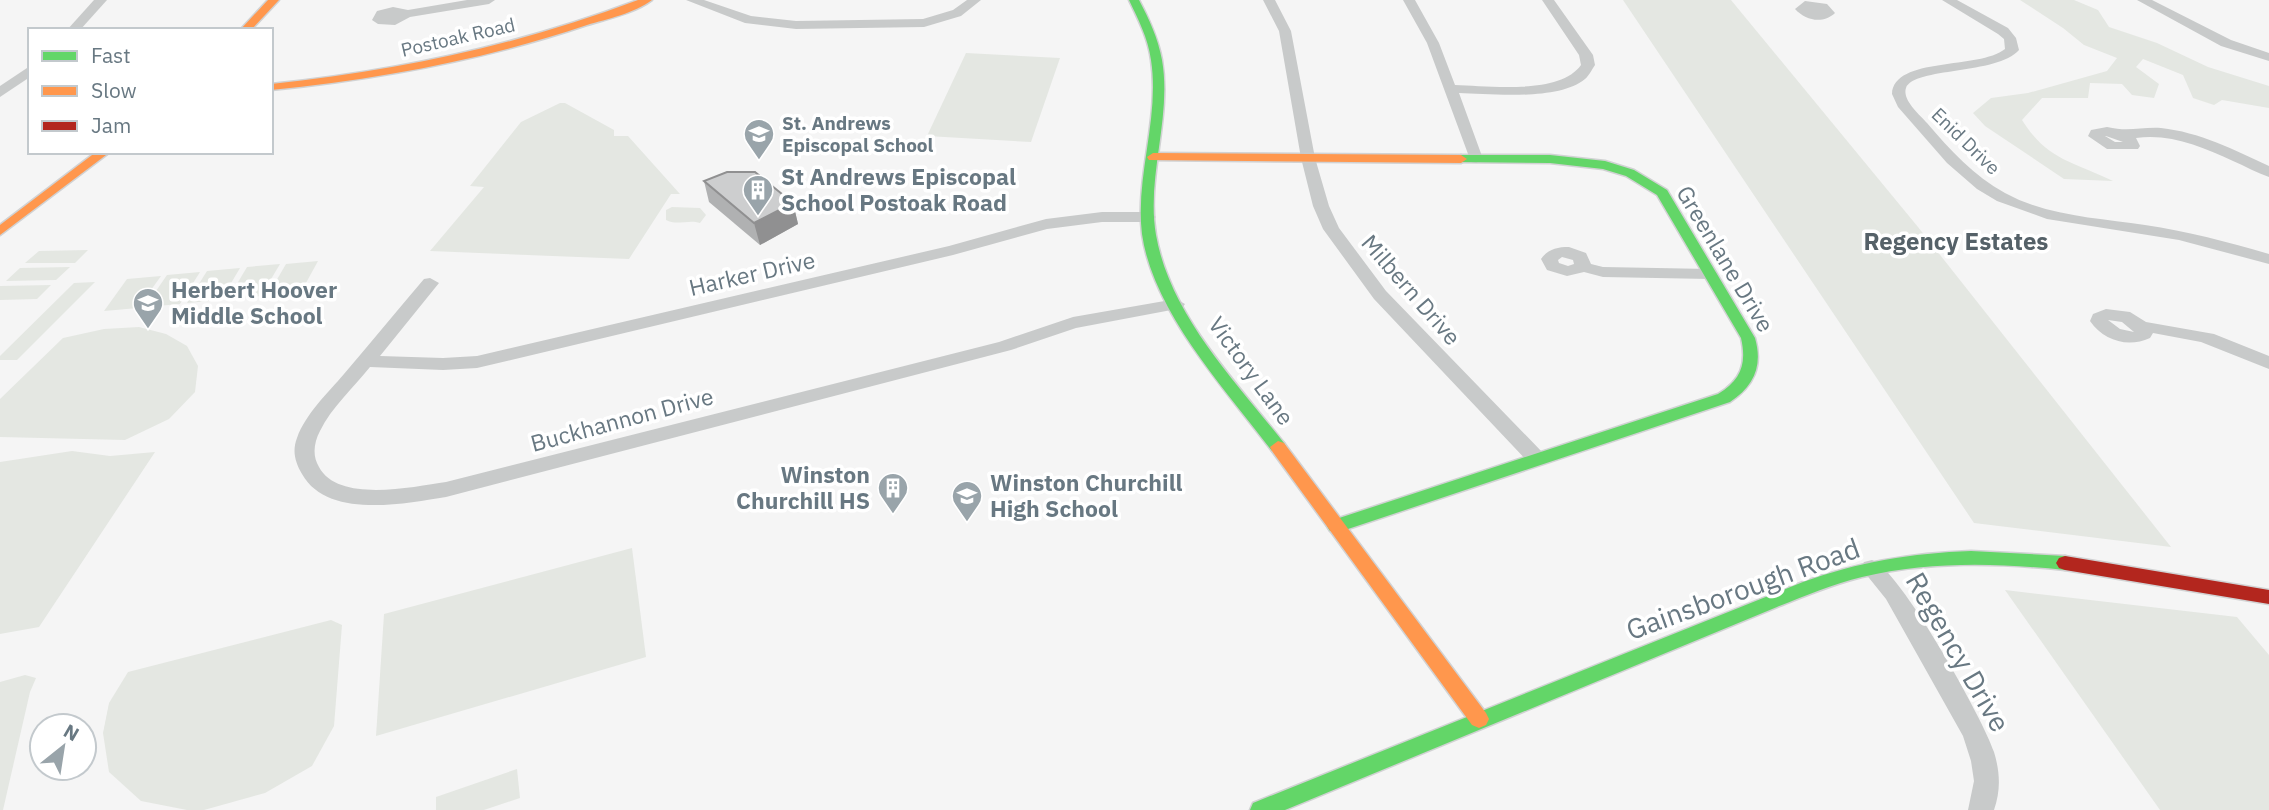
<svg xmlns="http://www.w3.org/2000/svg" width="2269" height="810" viewBox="0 0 2269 810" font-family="'IBM Plex Sans',sans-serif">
<rect width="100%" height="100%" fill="#f5f5f5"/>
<g fill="#e4e7e2">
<path d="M1623 0H1731L1918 227 2171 547 1974 523Z"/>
<path d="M2020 0H2074L2098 10 2109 27 2157 43 2208 67 2269 86V108L2222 100 2214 105 2193 98 2183 75 2143 59 2136 67 2159 84 2154 98 2132 95 2122 84 2090 83 2088 98H2042L2022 120C2048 161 2073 161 2113 181L2064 179 1985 126 1973 113 1991 98 2028 93 2107 71 2117 58 2084 45 2063 28Z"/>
<path d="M966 53 1060 58 1031 142 927 136Z"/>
<path d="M560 103H565L614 130V136H628L680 194H671L629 259 430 251 484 187 470 186 521 122Z"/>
<path d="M672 207 700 208 706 215 700 223C689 219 677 226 666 220V210Z"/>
<path d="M88 250 75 263H25L39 251Z"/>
<path d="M318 261 301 292 268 295 286 264Z"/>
<path d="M280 264 261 296 228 299 247 267Z"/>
<path d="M70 267 56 280 6 281 20 268Z"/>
<path d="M240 268 221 300 187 303 207 271Z"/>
<path d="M200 272 180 304 145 307 167 275Z"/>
<path d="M161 276 138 308 104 311 127 279Z"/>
<path d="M95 282 17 360H0V356L74 283Z"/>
<path d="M51 285 37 299 0 300V286Z"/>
<path d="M139 327 166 334 187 346 198 366 195 392 169 419 125 440 0 437V399L63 338 104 329Z"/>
<path d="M72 451 110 456 155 452 39 627 0 634V462Z"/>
<path d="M632 548 646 657 376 736 384 614Z"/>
<path d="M2005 590 2237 617 2269 655V810H2160Z"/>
<path d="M331 620 342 625 334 726 312 766 265 793 204 810H187L141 801 109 772 103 733 109 703 128 672Z"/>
<path d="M25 675 36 678 30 692 3 810H0V682Z"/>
<path d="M517 769 520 798 484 810H436V797Z"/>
</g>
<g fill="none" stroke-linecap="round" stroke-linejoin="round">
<g stroke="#d1d2d3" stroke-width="3">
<g id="fast">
<path d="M1129 0H1139C1149 19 1158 38 1162 60 1172 118 1146 177 1156 235 1170 315 1236 382 1284 443L1286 447 1284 451H1272C1226 390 1153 312 1142 234 1135 176 1160 118 1151 60 1148 38 1138 19 1129 0Z"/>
<path d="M1461 155H1550L1605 161 1634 170 1667 190 1755 338C1763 366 1754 386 1730 402L1342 531H1330L1327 526 1330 521 1718 394C1741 380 1747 364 1741 338L1657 195 1626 176 1603 169 1550 163 1457 162 1455 159Z"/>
<path d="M1971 551 2065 556 2071 558 2074 563 2071 568 2065 570C1998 563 1929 561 1862 577 1833 584 1805 596 1777 607L1285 810H1250L1253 803 1803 582C1858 562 1912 553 1971 551Z"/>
</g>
</g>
<g stroke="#d1d2d3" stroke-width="3">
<g id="slow">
<path d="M268 0H279L251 30H240Z"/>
<path d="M638 0H652C635 13 607 19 587 25 484 60 379 79 271 90V84C398 71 519 45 638 0Z"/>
<path d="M96 152H110L0 235V225Z"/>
<path d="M1153 153 1461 155 1467 159 1461 163 1149 160 1147 157Z"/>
<path d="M1278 441 1284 443 1486 713 1489 719 1486 725 1479 728 1472 725 1272 451 1270 447Z"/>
</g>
</g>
<g stroke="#d1d2d3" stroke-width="3">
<path id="jam" d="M2065 556 2269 590V604L2065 570 2059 568 2056 563 2059 558Z"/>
</g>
<g fill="#c8caca" fill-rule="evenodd">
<path d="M94 0H107L80 30H67Z"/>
<path d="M467 0H495L489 4 410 17 395 25 378 24 372 20 377 11 393 7 408 10Z"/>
<path d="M686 0H704L751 16 796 21 923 19 953 10 967 0H981L961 16 924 27 796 29 745 23Z"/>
<path d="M1263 0H1275L1291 31 1315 158 1329 206 1339 228 1386 291 1544 454 1547 459 1544 464H1530L1374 299 1323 229 1313 206 1301 158 1279 31Z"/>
<path d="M1403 0H1415L1439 43 1455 85C1489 86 1560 95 1581 65L1579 55 1542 0H1554L1593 55 1595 65C1592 69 1589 76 1585 79 1559 101 1491 94 1459 93L1483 159 1476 163 1471 162 1427 43Z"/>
<path d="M1942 0H1957L2008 28 2016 38 2019 50C1997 75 1914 67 1906 88 1902 100 1919 114 1927 123 1950 150 1974 176 2005 193 2047 216 2098 218 2145 225 2187 231 2228 242 2269 254V264L2179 240 2047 219 1997 201 1977 189 1947 163 1898 107 1892 94C1894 56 1979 70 2005 49L2004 39 1998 34Z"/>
<path d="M2137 0H2152L2231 40 2269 53V61L2221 46Z"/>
<path d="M1805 1 1827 4 1835 13C1823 24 1806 21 1795 9Z"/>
<path d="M30 66V77L0 97V86Z"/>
<path d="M2107 127C2128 132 2140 127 2161 128 2199 132 2235 150 2269 166V177C2257 173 2245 166 2233 161 2203 147 2170 133 2136 138L2140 146 2138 149H2107L2088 136 2091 130ZM2105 136H2106L2123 142H2115Z"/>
<path d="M1102 212H1148L1156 217 1148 222H1102L1047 229 953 255 477 368 443 370 370 367C354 387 331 408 320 431 314 442 312 456 319 467 338 503 412 487 446 482L999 342 1073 317 1176 299 1185 304 1182 308 1076 328 1011 350 446 497C403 504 327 519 302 474 295 462 292 451 297 438 306 413 328 393 344 374 371 342 397 311 424 279L430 278 439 283 380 356 443 358 477 356 949 246 1046 219Z"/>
<path d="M1569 247 1586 253 1591 264 1603 267 1710 269 1718 274 1710 279 1603 277 1584 272 1567 276 1547 270 1541 259C1548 249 1557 247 1569 247ZM1562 257 1573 260 1574 264 1568 266 1559 263 1558 260Z"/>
<path d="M2106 309 2130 312 2146 322 2214 334 2269 356V369L2201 342 2153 333 2150 338C2128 348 2104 341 2090 321L2093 314ZM2108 320 2122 322 2134 332 2120 329Z"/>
<path d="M1872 560C1899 568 1984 720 1994 752 2000 772 2001 790 1994 810H1968L1974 781 1971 761 1963 736 1886 599 1861 568 1864 562Z"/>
</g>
<use href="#fast" fill="#63d668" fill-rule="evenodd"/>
<use href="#slow" fill="#ff974d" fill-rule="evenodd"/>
<use href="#jam" fill="#b3261e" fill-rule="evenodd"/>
</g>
<path fill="#b0b1b2" d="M704 181 793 203 798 224 760 245 709 202Z"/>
<path fill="#909091" d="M793 203 798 224 760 245 754 223Z"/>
<path fill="#cdcecf" stroke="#909091" stroke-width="2" d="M727 172H755L793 203 754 223 704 181Z"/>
<defs>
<g id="school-pin" transform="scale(1.575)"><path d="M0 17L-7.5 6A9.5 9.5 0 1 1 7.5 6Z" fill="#99a4aa" stroke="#fff"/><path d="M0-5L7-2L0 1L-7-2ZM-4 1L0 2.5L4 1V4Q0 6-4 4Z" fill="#fff"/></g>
<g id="building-pin" transform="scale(1.575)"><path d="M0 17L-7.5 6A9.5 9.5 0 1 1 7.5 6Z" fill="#99a4aa" stroke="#fff"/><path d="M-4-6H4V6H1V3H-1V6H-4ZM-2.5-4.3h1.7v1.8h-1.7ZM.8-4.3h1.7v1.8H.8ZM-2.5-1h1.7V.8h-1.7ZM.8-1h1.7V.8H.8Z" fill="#fff"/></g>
</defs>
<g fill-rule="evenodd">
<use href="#school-pin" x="759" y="134"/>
<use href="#building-pin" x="758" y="190"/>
<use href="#school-pin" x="148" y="303"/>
<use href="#building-pin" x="893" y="488"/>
<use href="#school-pin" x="967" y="496"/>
</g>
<g text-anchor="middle" stroke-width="7" stroke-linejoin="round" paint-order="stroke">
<g font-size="19" fill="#687882" stroke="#fff">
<text transform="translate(458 37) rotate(-13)" y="7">Postoak Road</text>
<text transform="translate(1966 141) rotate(44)" y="7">Enid Drive</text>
</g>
<g font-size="19" font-weight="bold" fill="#687882" stroke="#fff" text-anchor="start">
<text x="782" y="130">St. Andrews<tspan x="782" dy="22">Episcopal School</tspan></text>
</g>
<g font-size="23" font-weight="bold" fill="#687882" stroke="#fff" text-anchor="start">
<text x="781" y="185">St Andrews Episcopal<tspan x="781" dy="26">School Postoak Road</tspan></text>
<text x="171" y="298">Herbert Hoover<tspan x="171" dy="26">Middle School</tspan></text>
<text x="870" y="483" text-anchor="end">Winston<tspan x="870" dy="26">Churchill HS</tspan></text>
<text x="990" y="491">Winston Churchill<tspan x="990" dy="26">High School</tspan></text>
</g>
<g font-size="23" fill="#687882" stroke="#fff">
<text transform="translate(1725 259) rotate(59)" y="8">Greenlane Drive</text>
<text transform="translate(752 274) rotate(-13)" y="8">Harker Drive</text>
<text transform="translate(1411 290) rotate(49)" y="8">Milbern Drive</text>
<text transform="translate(1251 371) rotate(54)" y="8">Victory Lane</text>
<text transform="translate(622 420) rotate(-15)" y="8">Buckhannon Drive</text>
</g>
<g font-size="24" font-weight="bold" fill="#556168" stroke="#fff">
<text x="1956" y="250">Regency Estates</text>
</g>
<g font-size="28" fill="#687882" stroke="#fff">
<text transform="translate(1743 589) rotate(-20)" y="10">Gainsborough Road</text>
<text transform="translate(1958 652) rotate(60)" y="10">Regency Drive</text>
</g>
</g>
<rect x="28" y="28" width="245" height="126" fill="#ffffff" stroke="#c3c9cd" stroke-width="2"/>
<rect x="42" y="51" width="35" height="10" fill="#63d668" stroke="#c3c9cd" stroke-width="2"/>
<text x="91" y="63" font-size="21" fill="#687882">Fast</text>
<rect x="42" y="86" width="35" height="10" fill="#ff974d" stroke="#c3c9cd" stroke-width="2"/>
<text x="91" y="98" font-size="21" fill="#687882">Slow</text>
<rect x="42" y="121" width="35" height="10" fill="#b3261e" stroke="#c3c9cd" stroke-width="2"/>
<text x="91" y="133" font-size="21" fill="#687882">Jam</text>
<g transform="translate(63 747) rotate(30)"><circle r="33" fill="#ffffff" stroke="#c3c9cd" stroke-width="2"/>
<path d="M0-5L12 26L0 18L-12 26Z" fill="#99a4aa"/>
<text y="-10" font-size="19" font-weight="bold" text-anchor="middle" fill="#687882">N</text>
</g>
</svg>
